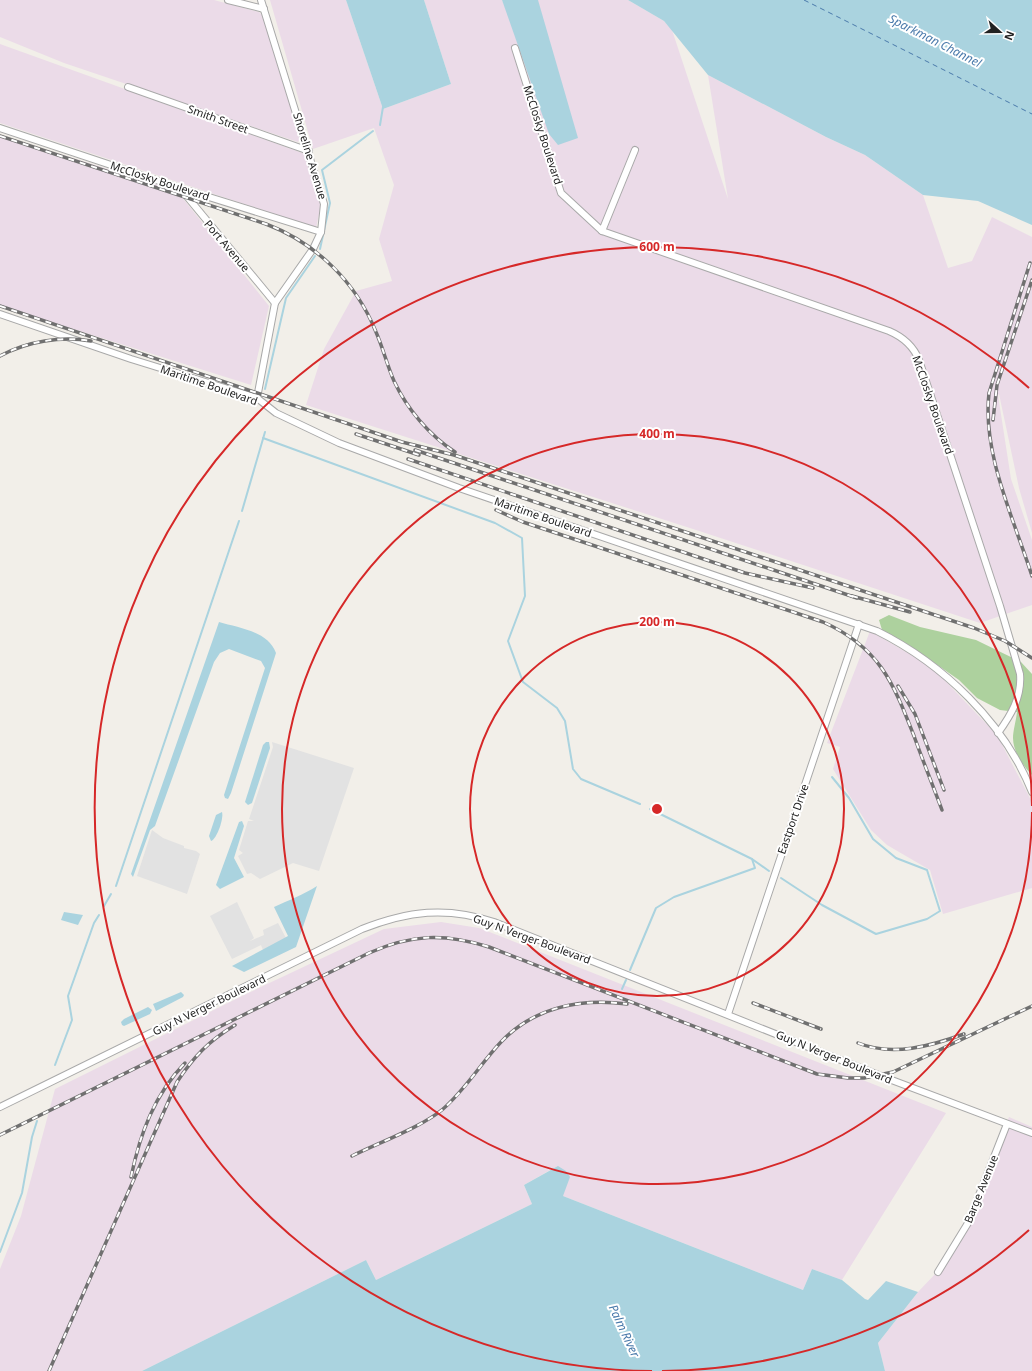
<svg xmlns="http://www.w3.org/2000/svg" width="1032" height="1371" viewBox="0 0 1032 1371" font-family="'Noto Sans',sans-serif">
<rect width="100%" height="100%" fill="#f2efe9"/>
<g fill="#ebdbe8">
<path d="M0 0H214L259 12 263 16 301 135 298 142 64 63 0 37Z"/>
<path d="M270 0H346L383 109 451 84 424 0H502L503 2 510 0H628L664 21 672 30 728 199 708 75 826 137 865 155 923 195 948 268 972 261 992 217 1032 237V533L1019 488 999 394 998 395 1011 479 1032 540V605L980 623 693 529 306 405 324 349 356 291 392 281 379 239 394 185 374 128 313 149Z"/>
<path d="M0 44 305 154 320 199V210L316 228 0 123Z"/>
<path d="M0 135 177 191 269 306 251 385 0 306Z"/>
<path d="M870 631 932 667 997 735 1032 802V888L943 914 930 870 887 845 871 830 833 769 840 747 827 743Z"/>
<path d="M441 922 479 928 505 938 946 1113 842 1280 812 1269 803 1290 563 1196 552 1169 524 1185 532 1204 376 1280 366 1260 142 1371H0V1269L21 1216 55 1089 242 996 384 929Z"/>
<path d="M1009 1117 1032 1127V1371H885L878 1343 918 1292 937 1272 962 1233Z"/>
</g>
<path fill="#add19e" d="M889 615 920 627 976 640 1021 662 1032 674V775C1023 766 1013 751 1013 738 1013 731 1016 721 1017 712L1000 710 977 698 959 680 926 657 882 630 879 620Z"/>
<g fill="#e2e2e2">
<path d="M272 742 354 768 319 871 293 863 260 879 251 873 247 874 238 856 243 853 239 850 248 821H254L249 819 273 747Z"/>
<path d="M152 830 163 838 184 846V848L196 851 200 854 187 894 137 876Z"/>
<path d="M237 902 254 938 250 941 264 935 263 930 278 923 286 938 263 950 261 945 232 959 210 916Z"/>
</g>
<g fill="#aad3df">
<path d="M346 0H424L451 84 383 109Z"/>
<path d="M502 0H538L578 138 558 145 549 134Z"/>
<path d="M628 0H1032V225L978 201 923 195 865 155 826 137 708 75 664 21Z"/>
<path d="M219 622C239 628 268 631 276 653L231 793 228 799 225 798 224 795 265 668 261 661 229 649 220 653 214 662 155 826 150 830 133 877 131 874Z"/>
<path d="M266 742H269L270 748 252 803 248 805 245 802 263 745Z"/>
<path d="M222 812C224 818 217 839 211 841L209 836 216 815Z"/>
<path d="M242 821 244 826 234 858 244 877 220 889 216 885 239 822Z"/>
<path d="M317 886 296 947 244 972 232 966 288 936 274 907C289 900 303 895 317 886Z"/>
<path d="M64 912 83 915 78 925 61 920Z"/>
<path d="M181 992 184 995 183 997 156 1011 153 1004Z"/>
<path d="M148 1007 152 1010 150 1014 124 1026 122 1025 121 1022 124 1019Z"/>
<path d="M558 1166 566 1171 570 1177 563 1196 803 1290 812 1269 842 1280 865 1299 868 1300 886 1281 918 1292 878 1343 885 1371H142L366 1260 376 1280 532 1204 524 1185Z"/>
</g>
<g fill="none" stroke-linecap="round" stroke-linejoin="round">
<g stroke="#aad3df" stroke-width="2">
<path d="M380 125 383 107"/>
<path d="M320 249 330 203 322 170 373 131"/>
<path d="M265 389 286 298 315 256"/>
<path d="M263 438 495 523 522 538 525 596 508 641 523 682 557 708 565 721 573 769 581 779 640 804"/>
<path d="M242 511 265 432"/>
<path d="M752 859 769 871"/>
<path d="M781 878 822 905 876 934 927 919 940 911 927 870 896 858 873 839 849 798 832 777"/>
<path d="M116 886 239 521"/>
<path d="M104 906 111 894"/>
<path d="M630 970 656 908 674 897 755 868 752 859 650 809"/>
<path d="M622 989 626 980"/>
<path d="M55 1065 72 1020 68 996 94 923 99 915"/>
<path d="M0 1252 22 1193 32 1137 37 1121"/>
</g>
<path stroke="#4a7aab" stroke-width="1" stroke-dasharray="5 4" stroke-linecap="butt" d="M804 0 1032 114"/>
<g stroke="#a9a9a9" stroke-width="8">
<g id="minor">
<path d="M228 0 264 9"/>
<path d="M515 48 561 193 602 231 635 150"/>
<path d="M128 87 309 151"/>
<path d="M0 128 180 188 321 232"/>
<path d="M180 188 275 303"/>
<path d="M602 231 889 331C903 337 913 345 919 360L1000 606 1020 674C1022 697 1011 715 998 733"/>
<path d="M0 314 131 359 257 398 276 413 339 443 459 488 877 631C943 664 1004 722 1032 792"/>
<path d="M257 398 275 303 313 249 321 232 324 204 261 0"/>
<path d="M728 1014 859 624"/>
<path d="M0 1107 362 929C408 911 446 906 494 922L881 1076 1032 1133"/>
<path d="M938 1272 968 1223 1007 1124"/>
</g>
</g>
<use href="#minor" stroke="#fff" stroke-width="6"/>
<g stroke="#707070" stroke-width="3.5">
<g id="rail">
<path d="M0 136 266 224C316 243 356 282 376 332 383 348 387 365 394 381 407 409 429 435 455 452"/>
<path d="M1030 263 989 393C982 454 1014 519 1032 576"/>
<path d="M0 306 402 442 454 455 974 628 1005 641 1032 658"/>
<path d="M0 356C28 341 61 336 91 341"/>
<path d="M993 420 997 385 1032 280"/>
<path d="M356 434 419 455"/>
<path d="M415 450 857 598"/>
<path d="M408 459 745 573 813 588"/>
<path d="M496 510 523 522 823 622C879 647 893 682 914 736 923 761 933 786 942 810"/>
<path d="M852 596 910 612"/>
<path d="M898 686 915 714 944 790"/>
<path d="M753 1003 821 1029"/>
<path d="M858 1043C893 1057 931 1046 964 1034"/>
<path d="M0 1135 369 953C412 934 444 933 489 947L817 1074 848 1078H864L893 1072 1032 1006"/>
<path d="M352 1156C378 1143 422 1127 443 1109 466 1089 481 1063 501 1042 534 1007 581 998 627 1004"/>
<path d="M131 1177C140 1134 154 1095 185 1063"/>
<path d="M49 1371 177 1082C194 1056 209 1041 235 1025"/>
</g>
</g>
<use href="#rail" stroke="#fff" stroke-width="2" stroke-dasharray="6" stroke-linecap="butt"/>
</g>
<g fill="none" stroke="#d62828" stroke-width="2">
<circle cx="657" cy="809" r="187"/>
<path d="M1032 812A375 375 0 1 1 1032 806"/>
<path d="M1029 1230A562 562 0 0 1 662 1371M652 1371A562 562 0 1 1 1029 388"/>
</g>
<g text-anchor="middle" stroke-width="4" stroke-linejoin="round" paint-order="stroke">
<g font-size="11" fill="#222" stroke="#fff">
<text transform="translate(218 119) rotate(20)" y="4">Smith Street</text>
<text transform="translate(543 135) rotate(72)" y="4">McClosky Boulevard</text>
<text transform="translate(310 156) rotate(73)" y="4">Shoreline Avenue</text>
<text transform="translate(160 181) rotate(18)" y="4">McClosky Boulevard</text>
<text transform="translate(227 246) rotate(50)" y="4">Port Avenue</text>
<text transform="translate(209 385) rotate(19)" y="4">Maritime Boulevard</text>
<text transform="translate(933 405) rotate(71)" y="4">McClosky Boulevard</text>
<text transform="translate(543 517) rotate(19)" y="4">Maritime Boulevard</text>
<text transform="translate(793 819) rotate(-71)" y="4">Eastport Drive</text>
<text transform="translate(532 939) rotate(20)" y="4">Guy N Verger Boulevard</text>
<text transform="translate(209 1005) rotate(-26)" y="4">Guy N Verger Boulevard</text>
<text transform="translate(834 1057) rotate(22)" y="4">Guy N Verger Boulevard</text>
<text transform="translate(981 1189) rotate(-68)" y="4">Barge Avenue</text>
</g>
<g font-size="12" font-style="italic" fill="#4a7aab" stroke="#fff">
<text transform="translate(935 41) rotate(27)" y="4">Sparkman Channel</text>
<text transform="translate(624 1331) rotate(65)" y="4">Palm River</text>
</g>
</g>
<circle cx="657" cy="809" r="6" fill="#d62828" stroke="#fff" stroke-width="2"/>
<g font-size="12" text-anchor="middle" font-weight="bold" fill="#d62828" stroke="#fff" stroke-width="4" stroke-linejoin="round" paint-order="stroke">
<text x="657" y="251">600 m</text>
<text x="657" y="438">400 m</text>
<text x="657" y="626">200 m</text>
</g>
<g transform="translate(1000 32) rotate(111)" stroke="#ffffff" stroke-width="3" paint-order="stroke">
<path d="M0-3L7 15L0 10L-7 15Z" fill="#222222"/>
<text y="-6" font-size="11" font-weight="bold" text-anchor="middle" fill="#222222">N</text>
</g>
</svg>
